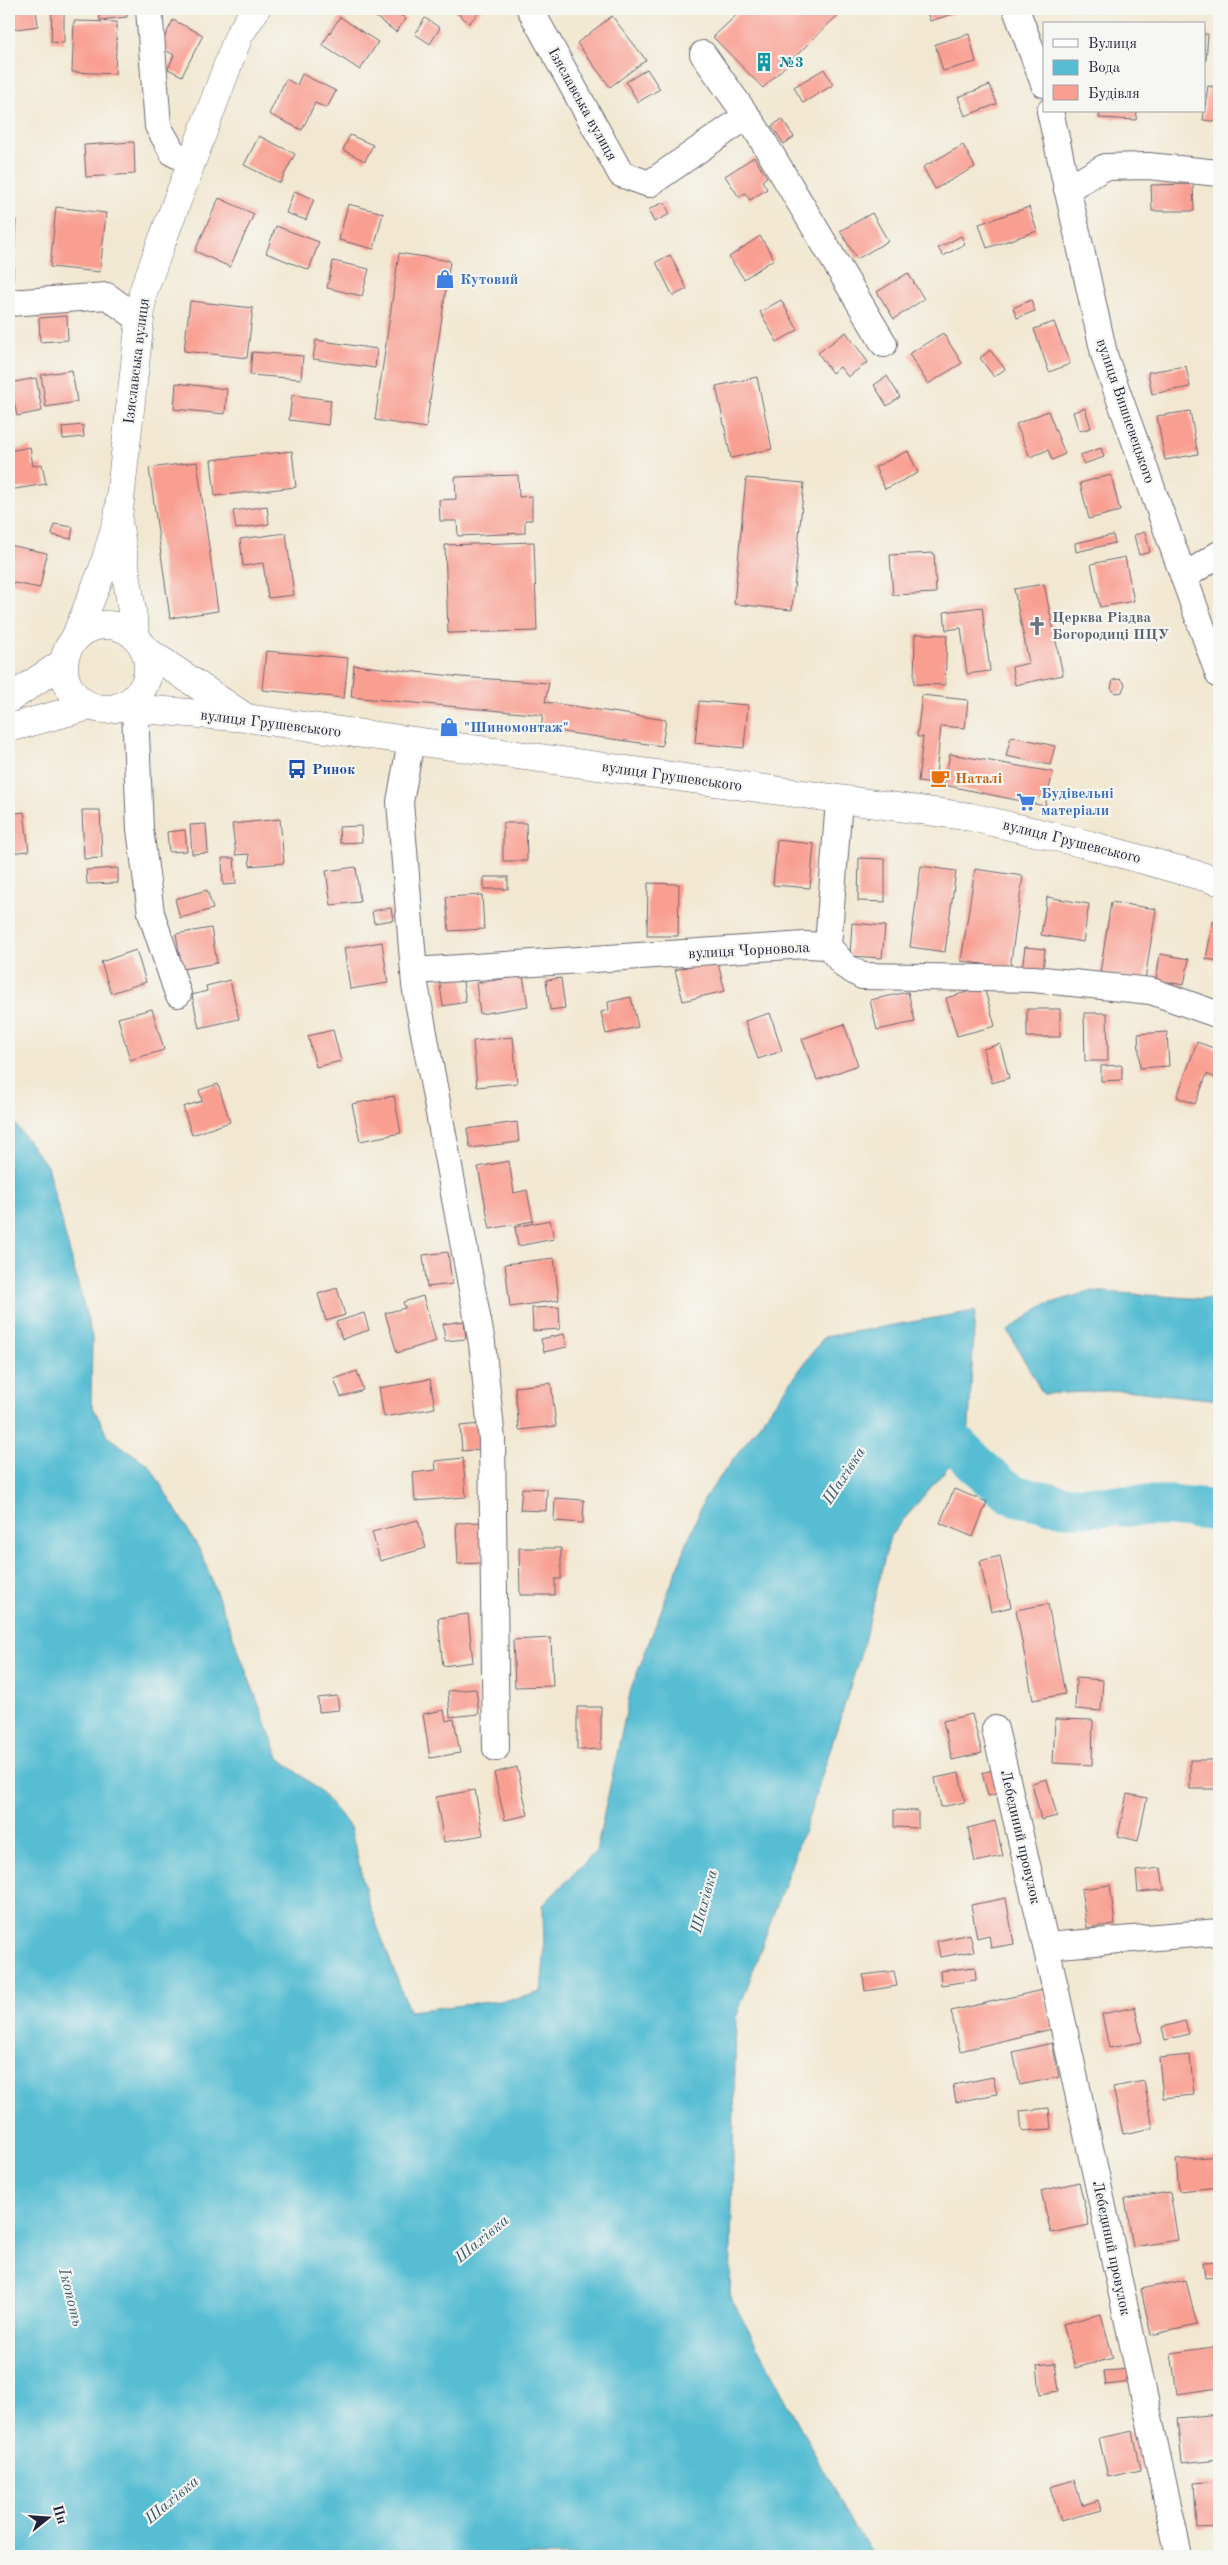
<svg xmlns="http://www.w3.org/2000/svg" width="1228" height="2565" viewBox="0 0 1228 2565" font-family="'Old Standard TT',serif">
<rect width="100%" height="100%" fill="#f6f6f2"/>
<filter id="ink" filterUnits="userSpaceOnUse"><feTurbulence type="fractalNoise" baseFrequency=".02" numOctaves="2"/><feDisplacementMap in="SourceGraphic" scale="10" xChannelSelector="R" yChannelSelector="G"/><feConvolveMatrix kernelMatrix="1 2 1 2 8 2 1 2 1" color-interpolation-filters="sRGB"/></filter>
<filter id="wash" filterUnits="userSpaceOnUse"><feTurbulence type="fractalNoise" baseFrequency=".0096" numOctaves="4" result="noise"/><feDisplacementMap in="SourceGraphic" scale="20" xChannelSelector="R" yChannelSelector="G"/><feGaussianBlur stdDeviation="1.12" result="paint"/><feColorMatrix in="noise" values="0 0 0 0 0 0 0 0 0 0 0 0 0 0 0 0 0 1.4 0 .05"/><feComposite in="paint" operator="in"/></filter>
<g filter="url(#wash)">
<rect width="100%" height="100%" fill="#f2e8d2"/>
<g fill="#56bdd3" stroke="#3c7087">
<path d="M9 1116 47 1166 92 1337 91 1403 108 1437 149 1465 201 1552 279 1758 319 1790 350 1827 369 1904 409 2011 517 1999 541 1992 544 1959 543 1905 596 1851 631 1689 704 1499 824 1337 975 1311 968 1443 890 1536 863 1646 811 1810 736 2018 730 2296 856 2531 874 2556H9Z"/>
<path d="M1090 1291 1219 1300V1400L1124 1390 1043 1394 1008 1331 1042 1306Z"/>
</g>
<g fill="none" stroke-linecap="round" stroke-linejoin="round">
<path stroke="#56bdd3" stroke-width="41" d="M916 1427 938 1426 985 1473 1013 1495 1066 1506H1169L1219 1511"/>
</g>
<g id="blocks">
<g fill="#f99f92">
<path d="M9 9H36L38 26 9 30Z"/>
<path d="M52 9H64V43L51 42Z"/>
<path d="M98 9H127V17L100 20Z"/>
<path d="M371 9H392L406 19 396 32 369 12Z"/>
<path d="M452 9H482L469 23Z"/>
<path d="M743 9H844L763 88 713 37Z"/>
<path d="M926 9H962L963 11 930 21Z"/>
<path d="M612 16 646 60 610 87 577 43Z"/>
<path d="M340 17 378 42 360 70 322 45Z"/>
<path d="M425 18 440 28 430 44 415 34Z"/>
<path d="M173 20 203 35 182 76 168 69 174 55 160 47Z"/>
<path d="M74 21 117 22 115 74 72 72Z"/>
<path d="M969 34 976 62 943 71 935 44Z"/>
<path d="M1204 34H1208L1206 60H1204Z"/>
<path d="M647 69 660 89 638 102 626 82Z"/>
<path d="M824 69 833 85 803 103 794 87Z"/>
<path d="M302 74 336 91 327 108 315 103 302 130 269 114 286 79 297 85Z"/>
<path d="M990 85 997 104 965 116 958 97Z"/>
<path d="M1208 86 1219 87V122L1203 120Z"/>
<path d="M1100 111H1137L1136 120 1099 118Z"/>
<path d="M782 119 794 137 784 144 772 126Z"/>
<path d="M350 135 373 145 365 161 343 150Z"/>
<path d="M259 136 295 154 280 183 244 165Z"/>
<path d="M134 142 135 174 86 177 84 145Z"/>
<path d="M963 145 975 167 935 189 923 167Z"/>
<path d="M754 157 767 177 762 181 767 189 750 200 745 193 739 197 725 176Z"/>
<path d="M1193 184 1194 211H1152L1151 185Z"/>
<path d="M294 191 314 199 306 220 286 213Z"/>
<path d="M219 198 254 214 230 267 195 251Z"/>
<path d="M664 202 670 214 654 222 648 210Z"/>
<path d="M348 204 383 213 374 249 339 240Z"/>
<path d="M56 207 106 213 100 272 50 267Z"/>
<path d="M1029 207 1037 231 987 248 979 224Z"/>
<path d="M872 213 888 241 857 259 840 231Z"/>
<path d="M9 219 16 220 13 280H9Z"/>
<path d="M276 226 319 242 309 270 266 253Z"/>
<path d="M760 236 774 259 744 279 729 257Z"/>
<path d="M961 236 965 244 943 256 938 248Z"/>
<path d="M399 253 450 261 426 428 375 420Z"/>
<path d="M670 255 687 289 673 296 656 262Z"/>
<path d="M333 261 369 269 362 296 327 288Z"/>
<path d="M908 273 924 299 894 319 877 292Z"/>
<path d="M781 300 798 330 777 342 760 312Z"/>
<path d="M1031 300 1035 311 1017 318 1013 308Z"/>
<path d="M190 301 253 308 247 358 184 351Z"/>
<path d="M67 316 68 340 40 342 39 318Z"/>
<path d="M1054 322 1070 364 1049 372 1034 329Z"/>
<path d="M846 332 868 362 848 377 840 367 832 373 818 353Z"/>
<path d="M943 333 962 363 928 384 909 354Z"/>
<path d="M316 340 377 349 375 368 313 359Z"/>
<path d="M990 350 1005 369 994 377 980 358Z"/>
<path d="M252 352 303 356 301 379 250 375Z"/>
<path d="M1186 366 1190 387 1152 394 1148 372Z"/>
<path d="M72 370 77 402 46 407 41 375Z"/>
<path d="M887 376 900 397 887 406 874 385Z"/>
<path d="M757 377 772 449 731 458 716 386Z"/>
<path d="M36 378 42 411 17 416 10 383Z"/>
<path d="M176 383 227 389 225 414 174 409Z"/>
<path d="M292 395 331 400 328 425 289 420Z"/>
<path d="M1085 408 1091 428 1079 431 1073 412Z"/>
<path d="M1048 411 1065 454 1052 460 1048 450 1030 457 1016 424Z"/>
<path d="M1190 411 1198 454 1165 460 1157 416Z"/>
<path d="M83 425 84 437 63 439 62 427Z"/>
<path d="M30 447 33 466 42 464 46 484 9 490V451Z"/>
<path d="M1101 448 1104 457 1084 464 1080 455Z"/>
<path d="M292 451 296 487 215 496 211 460Z"/>
<path d="M908 451 918 473 885 489 875 467Z"/>
<path d="M197 462 218 611 170 618 149 468Z"/>
<path d="M518 475 519 497 532 496V520H525V533L458 536 457 521H440L439 500 456 499 455 477Z"/>
<path d="M1111 475 1120 511 1089 519 1080 483Z"/>
<path d="M746 478 804 483 792 610 734 604Z"/>
<path d="M267 506 269 524 236 529 233 511Z"/>
<path d="M54 524 73 527 71 539 52 535Z"/>
<path d="M1145 532 1150 552 1139 555 1134 535Z"/>
<path d="M286 533 294 595 268 598 263 563 243 566 240 539Z"/>
<path d="M1113 535 1115 543 1076 552 1075 543Z"/>
<path d="M534 542 537 631 448 633 445 545Z"/>
<path d="M9 545 47 553 40 588 9 582Z"/>
<path d="M934 553 936 593 893 595 890 555Z"/>
<path d="M1125 557 1134 601 1100 607 1091 564Z"/>
<path d="M1044 584 1063 675 1015 685 1012 667 1029 663 1014 589Z"/>
<path d="M982 607 990 671 967 674 961 628 946 630 944 612Z"/>
<path d="M915 634 947 635 945 685 914 684Z"/>
<path d="M266 651 348 658 344 698 262 690Z"/>
<path d="M354 665 461 677 549 683 545 702 666 720 662 746 541 729 543 715 351 697Z"/>
<path d="M1120 679 1125 684 1122 692 1115 693 1111 688 1113 680Z"/>
<path d="M922 695 968 700 965 728 941 726 935 784 918 782 923 737H917Z"/>
<path d="M699 701 748 705 744 748 695 743Z"/>
<path d="M1011 736 1055 746 1050 765 1006 756Z"/>
<path d="M950 754 1053 772 1045 806 944 785Z"/>
<path d="M82 810H100L102 858 84 859Z"/>
<path d="M24 812 29 851 9 853V814Z"/>
<path d="M280 819 284 863 250 866 249 854 236 855 232 824Z"/>
<path d="M503 823H526L527 861H503Z"/>
<path d="M206 824 208 853 192 854 190 825Z"/>
<path d="M361 826 362 842 340 843 339 827Z"/>
<path d="M185 830 187 851 169 852 167 832Z"/>
<path d="M777 840 814 844 810 888 773 885Z"/>
<path d="M222 858H234L236 884 223 885Z"/>
<path d="M859 858 885 859V902L858 901Z"/>
<path d="M921 866 956 871 945 952 910 947Z"/>
<path d="M356 867 360 902 331 905 326 871Z"/>
<path d="M118 868V883L87 884 86 870Z"/>
<path d="M975 869 1023 876 1010 968 961 961Z"/>
<rect x="484" y="877" width="24" height="12"/>
<path d="M648 883 679 884 678 936H647Z"/>
<path d="M207 890 213 909 180 918 175 899Z"/>
<path d="M482 895 484 929 449 931 446 897Z"/>
<path d="M1047 897 1089 904 1083 942 1041 935Z"/>
<path d="M1111 902 1156 909 1145 980 1100 973Z"/>
<path d="M391 908 393 920 374 923 372 911Z"/>
<path d="M1213 921 1219 922V961L1206 959Z"/>
<path d="M852 923 885 926 882 958 850 956Z"/>
<path d="M211 928 217 963 182 969 176 934Z"/>
<path d="M382 942 388 983 350 989 344 948Z"/>
<path d="M1025 947 1045 949 1043 973 1022 970Z"/>
<path d="M136 950 146 982 111 993 101 962Z"/>
<path d="M1160 954 1189 959 1184 985 1156 980Z"/>
<path d="M717 959 725 991 683 1001 675 970Z"/>
<path d="M462 975 466 1002 443 1006 439 979Z"/>
<path d="M523 976 528 1006 480 1014 476 983Z"/>
<path d="M561 978 565 1008 550 1010 546 980Z"/>
<path d="M230 980 239 1019 199 1028 192 995 207 991 206 986Z"/>
<path d="M984 987 995 1026 957 1036 946 998Z"/>
<path d="M908 992 915 1022 877 1030 870 1000Z"/>
<path d="M631 997 638 1027 606 1034 601 1012 609 1010 608 1002Z"/>
<path d="M152 1009 164 1050 130 1060 118 1018Z"/>
<rect x="1027" y="1009" width="33" height="28"/>
<path d="M770 1013 782 1051 758 1059 745 1021Z"/>
<path d="M1084 1013H1107L1108 1061H1085Z"/>
<path d="M844 1024 858 1065 817 1080 802 1039Z"/>
<path d="M333 1030 341 1061 316 1067 308 1036Z"/>
<path d="M1167 1032 1169 1066 1140 1068 1138 1034Z"/>
<path d="M513 1037 517 1083 477 1087 473 1041Z"/>
<path d="M1197 1042 1219 1050V1079L1207 1074 1195 1104 1177 1097Z"/>
<path d="M1000 1044 1009 1078 992 1083 983 1049Z"/>
<path d="M1122 1065V1080L1101 1081V1066Z"/>
<path d="M218 1084 230 1122 192 1135 183 1107 202 1101 199 1090Z"/>
<path d="M394 1096 401 1133 360 1141 352 1104Z"/>
<path d="M517 1122 519 1142 470 1148 467 1129Z"/>
<path d="M509 1161 514 1193 527 1190 533 1221 490 1229 478 1167Z"/>
<path d="M550 1220 554 1239 518 1246 515 1227Z"/>
<path d="M448 1252 452 1284 427 1287 423 1255Z"/>
<path d="M554 1258 559 1300 510 1307 505 1264Z"/>
<path d="M337 1288 345 1315 326 1321 318 1294Z"/>
<path d="M423 1296 436 1341 397 1353 385 1313 405 1308 403 1302Z"/>
<path d="M559 1307 560 1329 533 1331 532 1308Z"/>
<path d="M364 1313 369 1330 342 1339 336 1322Z"/>
<path d="M464 1321 466 1339 445 1341 443 1324Z"/>
<path d="M564 1334 567 1347 544 1352 541 1339Z"/>
<path d="M357 1371 363 1390 341 1397 334 1379Z"/>
<path d="M430 1379 435 1408 384 1417 379 1388Z"/>
<path d="M551 1383 556 1426 519 1430 515 1387Z"/>
<path d="M480 1424 482 1449 462 1451 460 1426Z"/>
<path d="M463 1458 466 1497 415 1501 413 1473 436 1470 435 1461Z"/>
<path d="M522 1488 547 1489 546 1511 520 1510Z"/>
<path d="M954 1489 987 1502 973 1537 940 1523Z"/>
<path d="M555 1498 584 1500 583 1523 554 1521Z"/>
<path d="M418 1520 426 1548 380 1561 372 1532Z"/>
<path d="M481 1522 483 1563 458 1564 456 1523Z"/>
<path d="M519 1548H561V1579H555V1595H520Z"/>
<path d="M1000 1556 1011 1607 991 1612 980 1561Z"/>
<path d="M1048 1604 1065 1694 1033 1700 1016 1610Z"/>
<path d="M468 1614 473 1662 443 1666 438 1618Z"/>
<path d="M551 1638 553 1686 515 1687 513 1640Z"/>
<path d="M1076 1678 1103 1680 1101 1711 1075 1709Z"/>
<path d="M476 1689 479 1714 450 1717 448 1691Z"/>
<path d="M337 1696 339 1710 319 1712 318 1698Z"/>
<path d="M577 1707H601V1749L577 1750Z"/>
<path d="M444 1710 446 1721 454 1719 460 1753 430 1758 423 1714Z"/>
<path d="M972 1714 982 1753 952 1760 943 1721Z"/>
<path d="M1055 1719 1093 1720 1092 1765 1053 1763Z"/>
<rect x="1190" y="1760" width="29" height="29"/>
<path d="M517 1767 528 1815 505 1820 494 1773Z"/>
<path d="M996 1769 1002 1793 988 1796 982 1773Z"/>
<path d="M959 1773 965 1802 941 1807 935 1778Z"/>
<path d="M1047 1779 1057 1816 1041 1820 1032 1783Z"/>
<path d="M475 1790 483 1835 444 1842 436 1797Z"/>
<path d="M1127 1794 1147 1798 1138 1841 1118 1836Z"/>
<path d="M894 1810 918 1811V1828L894 1827Z"/>
<path d="M995 1821 1003 1856 975 1862 968 1828Z"/>
<path d="M1161 1868 1164 1890 1138 1892 1136 1871Z"/>
<path d="M1110 1885 1115 1924 1087 1928 1081 1889Z"/>
<path d="M1006 1898 1014 1944 991 1948 989 1935 977 1938 971 1905Z"/>
<path d="M970 1934 974 1951 940 1957 937 1941Z"/>
<path d="M975 1967 976 1980 941 1985 940 1971Z"/>
<path d="M894 1971 897 1986 865 1991 863 1975Z"/>
<path d="M1042 1990 1052 2029 960 2051 951 2011Z"/>
<path d="M1135 2007 1142 2042 1109 2048 1102 2014Z"/>
<path d="M1185 2021 1189 2034 1165 2040 1162 2027Z"/>
<path d="M1052 2043 1059 2077 1020 2085 1013 2052Z"/>
<path d="M1190 2055 1194 2095 1163 2098 1159 2058Z"/>
<path d="M993 2077 997 2094 956 2102 953 2085Z"/>
<path d="M1144 2081 1153 2128 1123 2134 1113 2087Z"/>
<path d="M1049 2108 1051 2129 1022 2131 1020 2111Z"/>
<path d="M1218 2156 1219 2187 1179 2191 1176 2160Z"/>
<path d="M1079 2182 1089 2225 1051 2233 1041 2191Z"/>
<path d="M1170 2192 1178 2240 1133 2247 1125 2199Z"/>
<path d="M1219 2261V2277L1205 2278 1203 2262Z"/>
<path d="M1186 2280 1197 2325 1151 2335 1141 2289Z"/>
<path d="M1101 2314 1113 2358 1075 2368 1063 2324Z"/>
<path d="M1219 2346V2388L1177 2394 1171 2353Z"/>
<path d="M1055 2363 1059 2391 1040 2394 1037 2365Z"/>
<path d="M1130 2369 1131 2382 1106 2385 1104 2371Z"/>
<path d="M1219 2414V2459L1182 2463 1177 2418Z"/>
<path d="M1133 2431 1141 2470 1108 2477 1099 2438Z"/>
<path d="M1074 2480 1082 2505 1098 2500 1101 2510 1061 2521 1050 2487Z"/>
<path d="M1219 2481V2527L1197 2528 1194 2483Z"/>
</g>
</g>
</g>
<g filter="url(#ink)">
<use href="#blocks" fill-opacity="0" stroke="#6b6770" stroke-width="1"/>
<g fill="none" stroke-linecap="round" stroke-linejoin="round">
<g stroke="#6b6770" stroke-width="28">
<g id="minor">
<path d="M149 9 158 126 173 153 192 162"/>
<path d="M530 9 621 174 649 184 747 116"/>
<path d="M1016 9 1044 84"/>
<path d="M703 54 756 129 884 344"/>
<path d="M1050 111 1105 358 1219 675"/>
<path d="M1067 189 1105 167 1148 166 1219 173"/>
<path d="M9 303 107 296 139 319"/>
<path d="M1184 577 1219 554"/>
<path d="M135 709 140 829 151 913 178 994"/>
<path d="M411 741 400 802 415 985 482 1343 492 1440 496 1748"/>
<path d="M828 946 839 800"/>
<path d="M414 971 805 945 828 946 845 966 862 976 1033 979 1151 991 1219 1015"/>
<path d="M995 1729 1046 1946 1178 2551"/>
<path d="M1046 1946 1219 1932"/>
</g>
</g>
<g stroke="#6b6770" stroke-width="29">
<g id="major">
<path d="M119 527 136 637"/>
<circle cx="106" cy="667" r="42"/>
<path d="M75 638 103 569 118 518 143 292 239 35 256 9"/>
<path d="M144 649 245 717"/>
<path d="M9 699 64 662"/>
<path d="M119 707 246 718 971 817 1090 845 1219 881"/>
<path d="M9 728 90 706"/>
</g>
</g>
<use href="#minor" stroke="#fff" stroke-width="26"/>
<use href="#major" stroke="#fff" stroke-width="28"/>
</g>
</g>
<defs>
<g id="building-bare" transform="scale(1.5)"><path d="M-4-6H4V6H1V3H-1V6H-4ZM-2.5-4.3h1.7v1.8h-1.7ZM.8-4.3h1.7v1.8H.8ZM-2.5-1h1.7V.8h-1.7ZM.8-1h1.7V.8H.8Z" fill="#0f9aa8" stroke="#f6f6f2" stroke-width="2.5" paint-order="stroke"/></g>
<g id="shop-bare" transform="scale(1.5)"><path d="M-5-2.5h2.3a2.7 3.5 0 0 1 5.4 0H5L5.5 6h-11ZM-1.5-2.5h3a1.5 2.3 0 0 0-3 0Z" fill="#3f7fe0" stroke="#f6f6f2" stroke-width="2.5" paint-order="stroke"/></g>
<g id="church-bare" transform="scale(1.5)"><path d="M-1.2-6h2.4v3.5h3.3v2.4h-3.3V6h-2.4V-.1h-3.3v-2.4h3.3Z" fill="#6b7280" stroke="#f6f6f2" stroke-width="2.5" paint-order="stroke"/></g>
<g id="bus-bare" transform="scale(1.5)"><path d="M-5-6H5V4H4V6H2V4H-2V6H-4V4H-5ZM-3.5-4V0h7V-4ZM-3.5 1.2v1.5H-2V1.2ZM2 1.2v1.5H3.5V1.2Z" fill="#1a4fb4" stroke="#f6f6f2" stroke-width="2.5" paint-order="stroke"/></g>
<g id="cafe-bare" transform="scale(1.5)"><path d="M-5.5-4.5H6V0H3Q3 3.5 0 3.5H-2.5Q-5.5 3.5-5.5 0ZM3-3.2v2h1.7v-2ZM-6 4.5H4V6H-6Z" fill="#e8710a" stroke="#f6f6f2" stroke-width="2.5" paint-order="stroke"/></g>
<g id="supermarket-bare" transform="scale(1.5)"><path d="M-6-5.5h2.5l.6 2H6L4.5 2H-2.5L-4.4-4H-6ZM-1.5 3.2a1.3 1.3 0 1 0 .1 0ZM3 3.2a1.3 1.3 0 1 0 .1 0Z" fill="#3f7fe0" stroke="#f6f6f2" stroke-width="2.5" paint-order="stroke"/></g>
</defs>
<g fill-rule="evenodd">
<use href="#building-bare" x="764" y="62"/>
<use href="#shop-bare" x="445" y="279"/>
<use href="#church-bare" x="1037" y="626"/>
<use href="#shop-bare" x="449" y="727"/>
<use href="#bus-bare" x="297" y="769"/>
<use href="#cafe-bare" x="940" y="778"/>
<use href="#supermarket-bare" x="1026" y="802"/>
</g>
<g text-anchor="middle" stroke-width="4.5" stroke-linejoin="round" paint-order="stroke">
<g font-size="15" font-weight="bold" fill="#0d838f" stroke="#f6f6f2" text-anchor="start">
<text x="779" y="67">№3</text>
</g>
<g font-size="15" fill="#22223b" stroke="#f6f6f2">
<text transform="translate(583 104) rotate(61)" y="5">Ізяславська вулиця</text>
<text transform="translate(136 361) rotate(-83)" y="5">Ізяславська вулиця</text>
<text transform="translate(1126 411) rotate(71)" y="5">вулиця Вишневецького</text>
<text transform="translate(271 723) rotate(7)" y="5">вулиця Грушевського</text>
<text transform="translate(672 776) rotate(8)" y="5">вулиця Грушевського</text>
<text transform="translate(1072 841) rotate(14)" y="5">вулиця Грушевського</text>
<text transform="translate(749 950) rotate(-3)" y="5">вулиця Чорновола</text>
<text transform="translate(1021 1837) rotate(77)" y="5">Лебединий провулок</text>
<text transform="translate(1112 2248) rotate(78)" y="5">Лебединий провулок</text>
</g>
<g font-size="15" font-weight="bold" fill="#366cbe" stroke="#f6f6f2" text-anchor="start">
<text x="460" y="284">Кутовий</text>
<text x="464" y="732">"Шиномонтаж"</text>
<text x="1041" y="798">Будівельні<tspan x="1041" dy="17">матеріали</tspan></text>
</g>
<g font-size="15" font-weight="bold" fill="#5b616d" stroke="#f6f6f2" text-anchor="start">
<text x="1052" y="622">Церква Різдва<tspan x="1052" dy="17">Богородиці ПЦУ</tspan></text>
</g>
<g font-size="15" font-weight="bold" fill="#164399" stroke="#f6f6f2" text-anchor="start">
<text x="312" y="774">Ринок</text>
</g>
<g font-size="15" font-weight="bold" fill="#c56008" stroke="#f6f6f2" text-anchor="start">
<text x="955" y="783">Наталі</text>
</g>
<g font-size="16" font-style="italic" fill="#345870" stroke="#f6f6f2">
<text transform="translate(843 1475) rotate(-57)" y="6">Шахівка</text>
<text transform="translate(703 1901) rotate(-75)" y="6">Шахівка</text>
<text transform="translate(481 2238) rotate(-40)" y="6">Шахівка</text>
<text transform="translate(72 2297) rotate(76)" y="6">Ікопоть</text>
<text transform="translate(171 2499) rotate(-40)" y="6">Шахівка</text>
</g>
</g>
<rect width="1228" height="2565" fill="none" stroke="#f6f6f2" stroke-width="30"/>
<rect x="1043" y="22" width="162" height="90" fill="#f6f6f2" stroke="#a1a1a9"/>
<rect x="1053" y="39" width="25" height="8" fill="#ffffff" stroke="#a1a1a9"/>
<text x="1088" y="48" font-size="15" fill="#22223b">Вулиця</text>
<rect x="1053" y="60" width="25" height="15" fill="#56bdd3" stroke="#a1a1a9"/>
<text x="1088" y="72" font-size="15" fill="#22223b">Вода</text>
<rect x="1053" y="85" width="25" height="15" fill="#f99f92" stroke="#a1a1a9"/>
<text x="1088" y="98" font-size="15" fill="#22223b">Будівля</text>
<g transform="translate(48 2518) rotate(73)" stroke="#f6f6f2" stroke-width="4" paint-order="stroke">
<path d="M0-4L9 19L0 12L-9 19Z" fill="#22223b"/>
<text y="-8" font-size="14" font-weight="bold" text-anchor="middle" fill="#22223b">Пн</text>
</g>
</svg>
